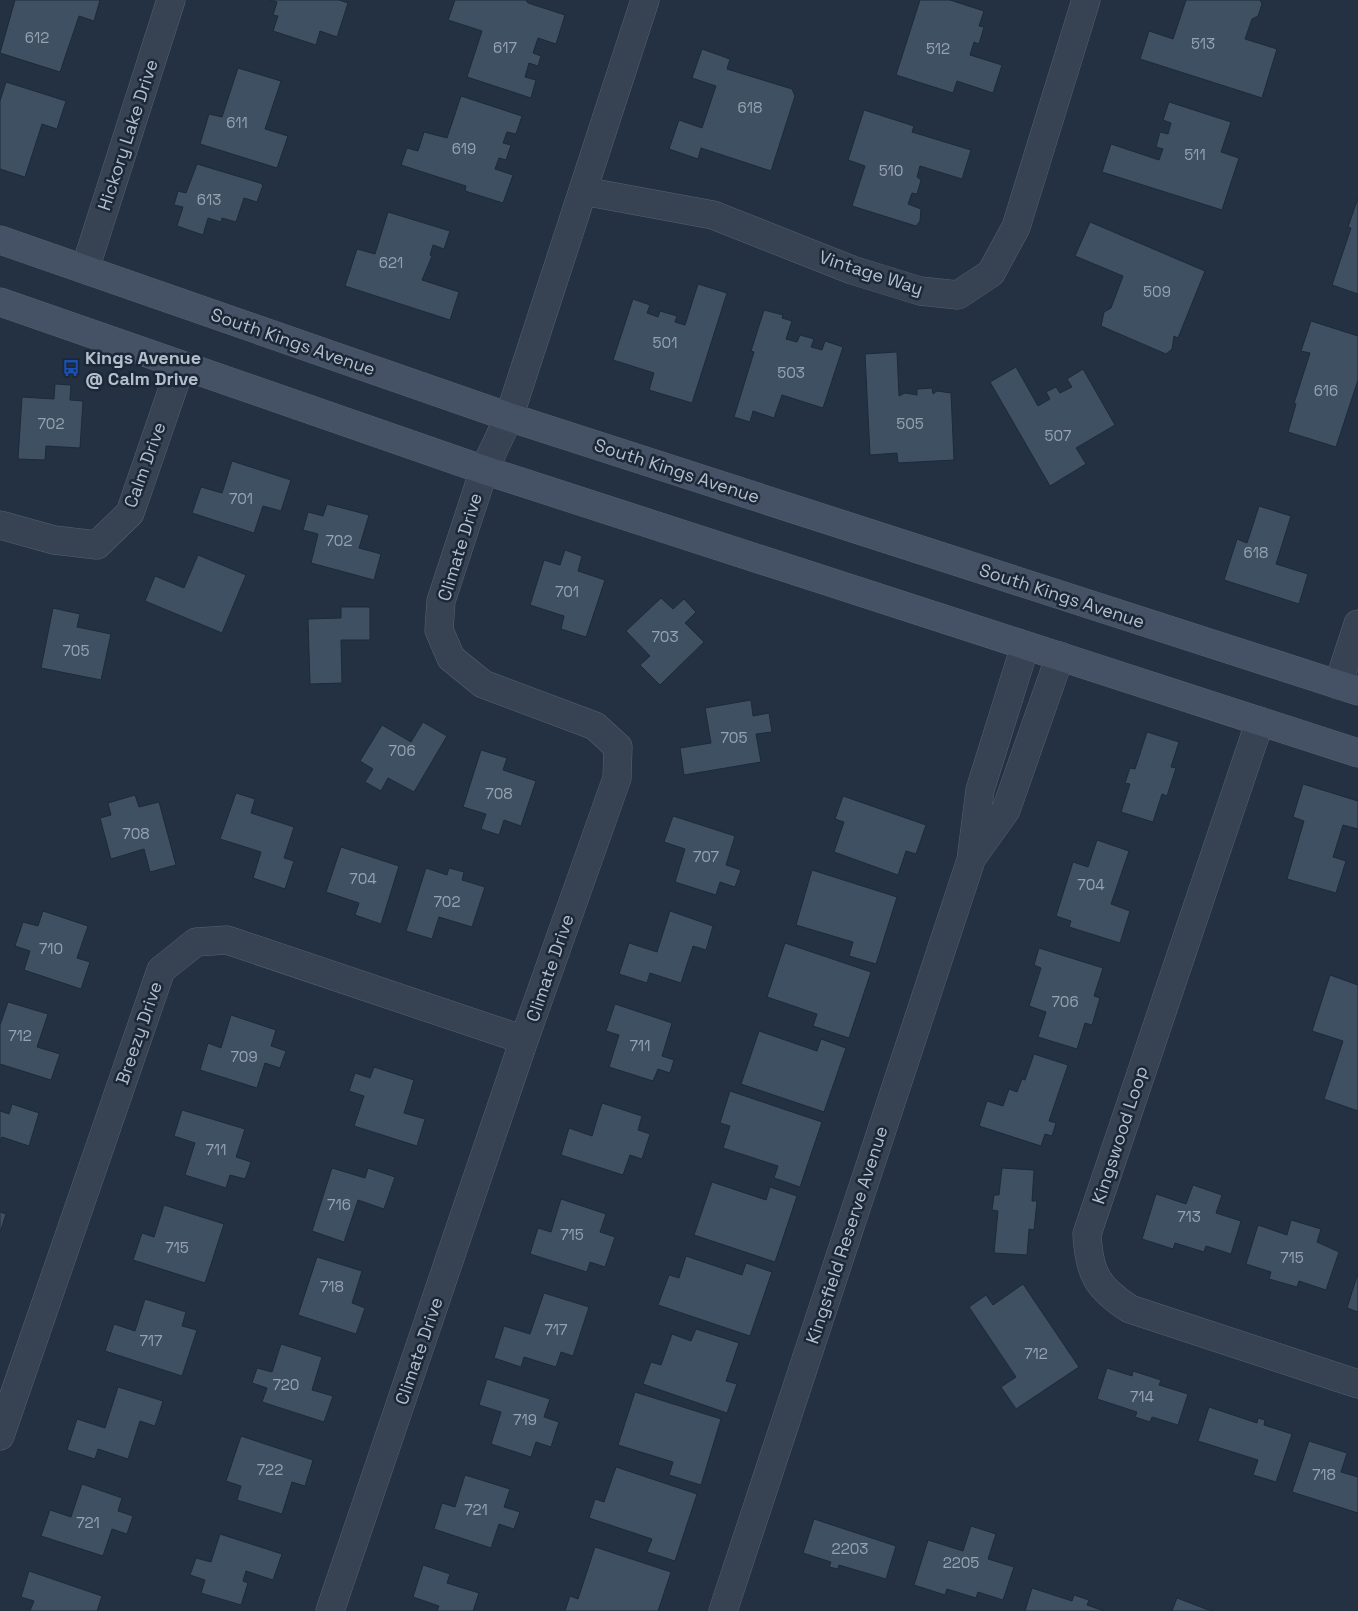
<svg xmlns="http://www.w3.org/2000/svg" width="1358" height="1611" viewBox="0 0 1358 1611" font-family="'Space Grotesk',sans-serif">
<rect width="100%" height="100%" fill="#233143"/>
<g fill="#3e5062" stroke="#1e2a39">
<path d="M15 0H100L94 21 79 16 60 72 0 53Z"/>
<path d="M270 0H339L348 3 337 37 320 31 316 45 273 31 278 16 273 15 277 2Z"/>
<path d="M455 0H526L528 3 565 15 556 44 538 38 533 53 541 56 538 66 529 63 525 77 536 80 531 98 467 77 482 31 448 20Z"/>
<path d="M920 0H950L984 11 979 26 984 27 979 44 974 42 970 55 1002 65 993 93 957 81 953 93 896 75Z"/>
<path d="M1186 0H1260L1262 4 1258 16 1252 19 1245 39 1277 49 1262 98 1140 59 1149 31 1173 39Z"/>
<path d="M702 49 730 59 727 69 792 89 795 96 771 171 701 148 698 159 669 149 679 120 702 128 716 86 692 78Z"/>
<path d="M238 68 281 81 265 129 288 136 277 168 200 144 209 114 222 117Z"/>
<path d="M6 82 66 101 57 129 42 124 25 177 0 169V101Z"/>
<path d="M461 96 522 116 516 134 507 132 503 143 511 145 506 160 499 158 495 169 513 175 503 203 465 191 466 186 401 165 407 148 418 151 424 132 447 138Z"/>
<path d="M1169 102 1231 122 1221 152 1239 158 1222 210 1102 172 1111 144 1159 160 1163 149 1156 147 1160 132 1168 134 1171 123 1163 120Z"/>
<path d="M864 110 914 126 912 132 971 150 962 179 920 166 917 177 921 180 917 194 912 193 908 204 921 209 920 221 916 226 852 206 865 166 848 160Z"/>
<path d="M197 164 260 183 263 185 257 202 244 198 236 222 222 218 221 222 208 218 203 235 177 226 183 207 174 205 178 191 186 193Z"/>
<path d="M1358 198V294L1332 285 1351 228 1348 227Z"/>
<path d="M388 212 450 231 444 249 433 245 430 255 432 256 422 280 459 292 450 320 345 286 357 249 375 254Z"/>
<path d="M1090 222 1205 271 1178 338 1174 336 1172 349 1166 354 1101 326 1104 312 1111 308 1123 276 1075 256Z"/>
<path d="M698 284 727 293 692 403 649 390 654 373 613 360 633 299 650 305 647 313 658 317 660 311 677 316 675 322 685 325Z"/>
<path d="M764 310 783 315 782 318 792 321 786 339 797 342 800 335 814 339 811 347 822 350 825 341 843 347 823 408 782 395 774 418 753 411 750 422 734 417 754 352 751 351Z"/>
<path d="M1311 321 1358 336V380L1336 447 1288 432 1296 404 1294 403 1310 353 1301 351Z"/>
<path d="M897 352 899 396 905 393 917 395V389L932 388 933 394 937 391 951 393 954 460 898 463 897 453 870 455 865 354Z"/>
<path d="M1016 367 1038 406 1050 399 1046 392 1056 387 1060 393 1072 387 1067 379 1083 369 1115 425 1076 448 1086 464 1050 486 990 382Z"/>
<path d="M55 384 71 385 70 400 83 401 80 448 46 446 45 460 18 459 22 397 54 399Z"/>
<path d="M232 461 291 480 281 511 263 506 254 533 192 513 201 487 222 493Z"/>
<path d="M327 504 369 515 359 548 381 554 374 580 311 563 318 534 303 530 308 512 323 516Z"/>
<path d="M1259 506 1291 516 1276 564 1308 574 1299 604 1224 580 1237 539 1247 543Z"/>
<path d="M565 550 582 556 578 571 605 580 586 637 561 629 564 616 530 605 544 560 560 565Z"/>
<path d="M198 555 246 575 222 633 145 601 155 576 184 588Z"/>
<path d="M661 598 673 609 684 599 696 612 685 623 704 642 660 685 640 665 650 656 626 631Z"/>
<path d="M341 607H370V640H341L342 683 310 684 308 619 341 618Z"/>
<path d="M53 608 80 614 77 627 111 634 101 680 41 668Z"/>
<path d="M751 700 753 716 769 713 772 732 756 734 761 762 684 775 680 748 711 743 705 708Z"/>
<path d="M423 722 447 736 414 792 388 778 381 791 365 782 373 769 360 761 382 725 411 742Z"/>
<path d="M1147 732 1179 742 1171 767 1176 768 1167 796 1162 794 1153 822 1121 812 1130 784 1125 783 1130 768 1135 769Z"/>
<path d="M481 750 507 758 503 770 536 781 521 826 504 820 499 835 481 829 486 814 463 807Z"/>
<path d="M1303 784 1358 801V829L1343 825 1333 857 1346 861 1336 893 1287 879 1304 821 1293 817Z"/>
<path d="M236 793 255 799 251 813 294 827 284 858 294 861 285 889 253 878 261 852 220 839Z"/>
<path d="M135 795 139 807 159 802 176 865 150 872 144 849 111 859 100 818 111 815 108 803Z"/>
<path d="M843 796 926 825 916 854 906 851 898 875 834 852 844 822 835 819Z"/>
<path d="M673 816 735 836 726 865 741 870 735 887 720 882 716 895 675 882 685 849 664 842Z"/>
<path d="M1097 840 1129 851 1111 904 1130 911 1120 943 1069 927 1071 921 1056 916 1073 862 1088 867Z"/>
<path d="M341 847 399 866 381 924 355 915 359 903 326 892Z"/>
<path d="M426 868 447 875 449 868 464 872 462 880 485 887 472 927 439 917 432 939 406 931Z"/>
<path d="M812 870 897 897 876 964 849 956 853 942 796 925Z"/>
<path d="M43 911 88 926 77 958 90 962 81 989 24 970 30 951 15 946 23 922 38 926Z"/>
<path d="M670 911 713 926 706 950 693 946 681 983 650 973 647 983 619 974 629 943 657 952Z"/>
<path d="M785 943 871 972 849 1038 813 1026 817 1014 767 997Z"/>
<path d="M1039 948 1103 968 1094 996 1100 998 1092 1025 1085 1023 1077 1049 1038 1037 1046 1012 1029 1006 1041 968 1034 965Z"/>
<path d="M1330 975 1358 985V1111L1324 1099 1343 1041 1312 1031Z"/>
<path d="M8 1002 48 1014 37 1047 60 1054 51 1080 0 1064V1025Z"/>
<path d="M615 1004 672 1023 662 1056 674 1060 670 1073 658 1069 653 1081 609 1067 619 1035 606 1031Z"/>
<path d="M231 1015 276 1030 271 1046 286 1051 280 1068 265 1063 257 1088 200 1070 208 1043 221 1048Z"/>
<path d="M759 1031 817 1051 821 1039 846 1048 824 1112 741 1084Z"/>
<path d="M1034 1054 1068 1065 1049 1121 1056 1123 1052 1136 1045 1134 1041 1146 979 1126 987 1101 1003 1106 1009 1089 1017 1092 1022 1079 1025 1080Z"/>
<path d="M374 1067 414 1080 404 1113 425 1119 417 1146 354 1126 364 1096 349 1091 355 1073 370 1078Z"/>
<path d="M730 1091 822 1122 800 1187 774 1178 778 1166 723 1148 730 1126 720 1123Z"/>
<path d="M602 1103 642 1116 638 1130 650 1134 642 1159 630 1155 623 1175 561 1155 569 1128 592 1136Z"/>
<path d="M12 1104 39 1113 29 1146 2 1137 0 1142V1111L9 1114Z"/>
<path d="M182 1110 245 1129 236 1157 251 1162 245 1179 230 1175 226 1188 185 1175 195 1143 174 1136Z"/>
<path d="M332 1168 365 1178 368 1168 395 1177 384 1209 358 1200 344 1242 312 1231Z"/>
<path d="M1002 1168 1034 1170 1032 1201H1037L1034 1230 1029 1229 1027 1255 994 1253 998 1211 992 1210 994 1195H999Z"/>
<path d="M712 1182 766 1200 770 1187 797 1196 775 1262 694 1235Z"/>
<path d="M1193 1185 1222 1195 1216 1213 1241 1221 1231 1254 1206 1246 1204 1252 1175 1243 1173 1249 1142 1239 1156 1194 1186 1204Z"/>
<path d="M561 1199 606 1214 600 1232 615 1237 605 1267 590 1262 587 1272 530 1254 538 1228 551 1232Z"/>
<path d="M164 1205 224 1224 205 1283 133 1260 142 1233 154 1237Z"/>
<path d="M0 1212 6 1214 0 1233Z"/>
<path d="M1291 1220 1321 1229 1317 1242 1339 1252 1326 1290 1299 1281 1297 1287 1269 1279 1271 1272 1246 1264 1258 1225 1287 1235Z"/>
<path d="M686 1256 742 1275 746 1263 772 1272 750 1336 658 1305 669 1275 679 1278Z"/>
<path d="M317 1257 362 1271 352 1303 365 1308 356 1334 298 1315Z"/>
<path d="M1358 1273V1312L1347 1308Z"/>
<path d="M1023 1284 1079 1367 1016 1409 1001 1387 1016 1377 969 1307 986 1295 993 1305Z"/>
<path d="M544 1293 589 1307 573 1356 561 1352 556 1367 524 1357 521 1367 494 1358 504 1326 530 1334Z"/>
<path d="M145 1299 186 1312 182 1326 197 1330 182 1376 105 1351 114 1324 135 1331Z"/>
<path d="M696 1329 739 1343 726 1381 737 1384 727 1413 643 1384 651 1362 661 1365 672 1334 691 1341Z"/>
<path d="M281 1344 322 1357 312 1390 333 1396 324 1422 262 1402 267 1388 252 1383 257 1368 272 1372Z"/>
<path d="M1107 1368 1132 1376 1133 1371 1161 1380 1159 1385 1188 1394 1178 1425 1152 1417 1150 1422 1135 1417 1137 1412 1097 1399Z"/>
<path d="M487 1379 550 1399 544 1417 559 1422 551 1447 536 1442 531 1457 491 1444 501 1412 479 1405Z"/>
<path d="M118 1387 163 1401 155 1426 140 1421 128 1459 98 1449 95 1459 67 1450 77 1419 105 1428Z"/>
<path d="M635 1392 721 1419 701 1485 669 1475 673 1462 618 1445Z"/>
<path d="M1209 1407 1257 1423 1258 1418 1265 1420 1264 1425 1292 1434 1276 1482 1253 1475 1258 1460 1198 1441Z"/>
<path d="M241 1436 313 1460 305 1486 292 1482 282 1514 237 1500 241 1486 226 1481Z"/>
<path d="M1309 1441 1347 1453 1341 1472 1358 1477V1513L1292 1492Z"/>
<path d="M616 1467 697 1494 675 1561 647 1552 652 1539 589 1518 595 1499 604 1502Z"/>
<path d="M465 1475 510 1489 504 1507 520 1512 514 1529 499 1524 491 1548 434 1529 442 1503 455 1507Z"/>
<path d="M82 1484 122 1498 118 1511 133 1516 127 1534 112 1529 103 1556 41 1536 50 1510 71 1517Z"/>
<path d="M814 1519 896 1546 886 1579 839 1565 838 1569 829 1567 831 1562 803 1553Z"/>
<path d="M971 1526 996 1534 988 1559 1014 1567 1003 1600 978 1592 976 1598 947 1589 945 1595 914 1585 928 1540 963 1551Z"/>
<path d="M220 1534 282 1554 273 1580 246 1571 243 1581 248 1583 241 1605 201 1593 205 1580 190 1575 196 1558 211 1562Z"/>
<path d="M595 1547 671 1572 658 1611H565L570 1596 578 1599Z"/>
<path d="M423 1565 450 1574 447 1583 479 1593 473 1611H437L439 1606 413 1597Z"/>
<path d="M29 1571 102 1596 97 1611H30L34 1601 21 1597Z"/>
<path d="M1032 1588 1072 1601 1074 1595 1089 1600 1087 1605 1104 1611H1025Z"/>
<path d="M1177 1598 1206 1609 1213 1611H1172Z"/>
</g>
<g fill="none" stroke-linecap="round" stroke-linejoin="round">
<g stroke="#55616f" stroke-width="29">
<g id="minor">
<path d="M583 191 713 215 852 270 920 291 958 295 991 273 1016 227 1086 0"/>
<path d="M85 269 171 0"/>
<path d="M0 525 54 540 97 545 130 513 181 365"/>
<path d="M1338 685 1358 624"/>
<path d="M1260 721 1087 1234C1089 1273 1097 1288 1130 1309L1358 1384"/>
<path d="M973 856 1006 810 1060 656"/>
<path d="M0 1436 161 970 196 942 227 940 524 1040"/>
<path d="M330 1611 524 1040 617 778 618 747 595 726 483 684 451 658 439 630 441 601 484 470 509 417 645 0"/>
<path d="M723 1611 971 860 980 790 1025 646"/>
</g>
</g>
<g stroke="#55616f" stroke-width="29">
<g id="secondary">
<path d="M0 240 509 417 1358 691"/>
<path d="M0 302 484 470 1358 753"/>
</g>
</g>
<use href="#minor" stroke="#374352" stroke-width="28"/>
<use href="#secondary" stroke="#455266" stroke-width="28"/>
</g>
<defs>
<g id="bus-bare" transform="scale(1.35)"><path d="M-5-6H5V4H4V6H2V4H-2V6H-4V4H-5ZM-3.5-4V0h7V-4ZM-3.5 1.2v1.5H-2V1.2ZM2 1.2v1.5H3.5V1.2Z" fill="#1a4fb4" stroke="#1c2837" stroke-width="2.5" paint-order="stroke"/></g>
</defs>
<g fill-rule="evenodd">
<use href="#bus-bare" x="71" y="368"/>
</g>
<g text-anchor="middle" stroke-width="5" stroke-linejoin="round" paint-order="stroke">
<g font-size="15" fill="#96a2b2">
<text x="37" y="43">612</text>
<text x="1203" y="49">513</text>
<text x="505" y="53">617</text>
<text x="938" y="54">512</text>
<text x="750" y="113">618</text>
<text x="237" y="128">611</text>
<text x="464" y="154">619</text>
<text x="1195" y="160">511</text>
<text x="891" y="176">510</text>
<text x="209" y="205">613</text>
<text x="391" y="268">621</text>
<text x="1157" y="297">509</text>
<text x="665" y="348">501</text>
<text x="791" y="378">503</text>
<text x="1326" y="396">616</text>
<text x="51" y="429">702</text>
<text x="910" y="429">505</text>
<text x="1058" y="441">507</text>
<text x="241" y="504">701</text>
<text x="339" y="546">702</text>
<text x="1256" y="558">618</text>
<text x="567" y="597">701</text>
<text x="665" y="642">703</text>
<text x="76" y="656">705</text>
<text x="734" y="743">705</text>
<text x="402" y="756">706</text>
<text x="499" y="799">708</text>
<text x="136" y="839">708</text>
<text x="706" y="862">707</text>
<text x="363" y="884">704</text>
<text x="1091" y="890">704</text>
<text x="447" y="907">702</text>
<text x="51" y="954">710</text>
<text x="1065" y="1007">706</text>
<text x="20" y="1041">712</text>
<text x="640" y="1051">711</text>
<text x="244" y="1062">709</text>
<text x="216" y="1155">711</text>
<text x="339" y="1210">716</text>
<text x="1189" y="1222">713</text>
<text x="572" y="1240">715</text>
<text x="177" y="1253">715</text>
<text x="1292" y="1263">715</text>
<text x="332" y="1292">718</text>
<text x="556" y="1335">717</text>
<text x="151" y="1346">717</text>
<text x="1036" y="1359">712</text>
<text x="286" y="1390">720</text>
<text x="1142" y="1402">714</text>
<text x="525" y="1425">719</text>
<text x="270" y="1475">722</text>
<text x="1324" y="1480">718</text>
<text x="476" y="1515">721</text>
<text x="88" y="1528">721</text>
<text x="850" y="1554">2203</text>
<text x="961" y="1568">2205</text>
</g>
<g font-size="18" fill="#b4becc" stroke="#1c2837">
<text transform="translate(128 135) rotate(-72)" y="6">Hickory Lake Drive</text>
<text transform="translate(871 273) rotate(18)" y="6">Vintage Way</text>
<text transform="translate(293 342) rotate(19)" y="6">South Kings Avenue</text>
<text transform="translate(145 465) rotate(-70)" y="6">Calm Drive</text>
<text transform="translate(677 471) rotate(18)" y="6">South Kings Avenue</text>
<text transform="translate(460 547) rotate(-73)" y="6">Climate Drive</text>
<text transform="translate(1062 596) rotate(18)" y="6">South Kings Avenue</text>
<text transform="translate(550 968) rotate(-71)" y="6">Climate Drive</text>
<text transform="translate(139 1033) rotate(-71)" y="6">Breezy Drive</text>
<text transform="translate(1120 1135) rotate(-72)" y="6">Kingswood Loop</text>
<text transform="translate(847 1235) rotate(-72)" y="6">Kingsfield Reserve Avenue</text>
<text transform="translate(419 1351) rotate(-71)" y="6">Climate Drive</text>
</g>
<g font-size="18" font-weight="bold" fill="#b4becc" stroke="#1c2837" text-anchor="start">
<text x="85" y="364">Kings Avenue<tspan x="85" dy="21">@ Calm Drive</tspan></text>
</g>
</g>
</svg>
